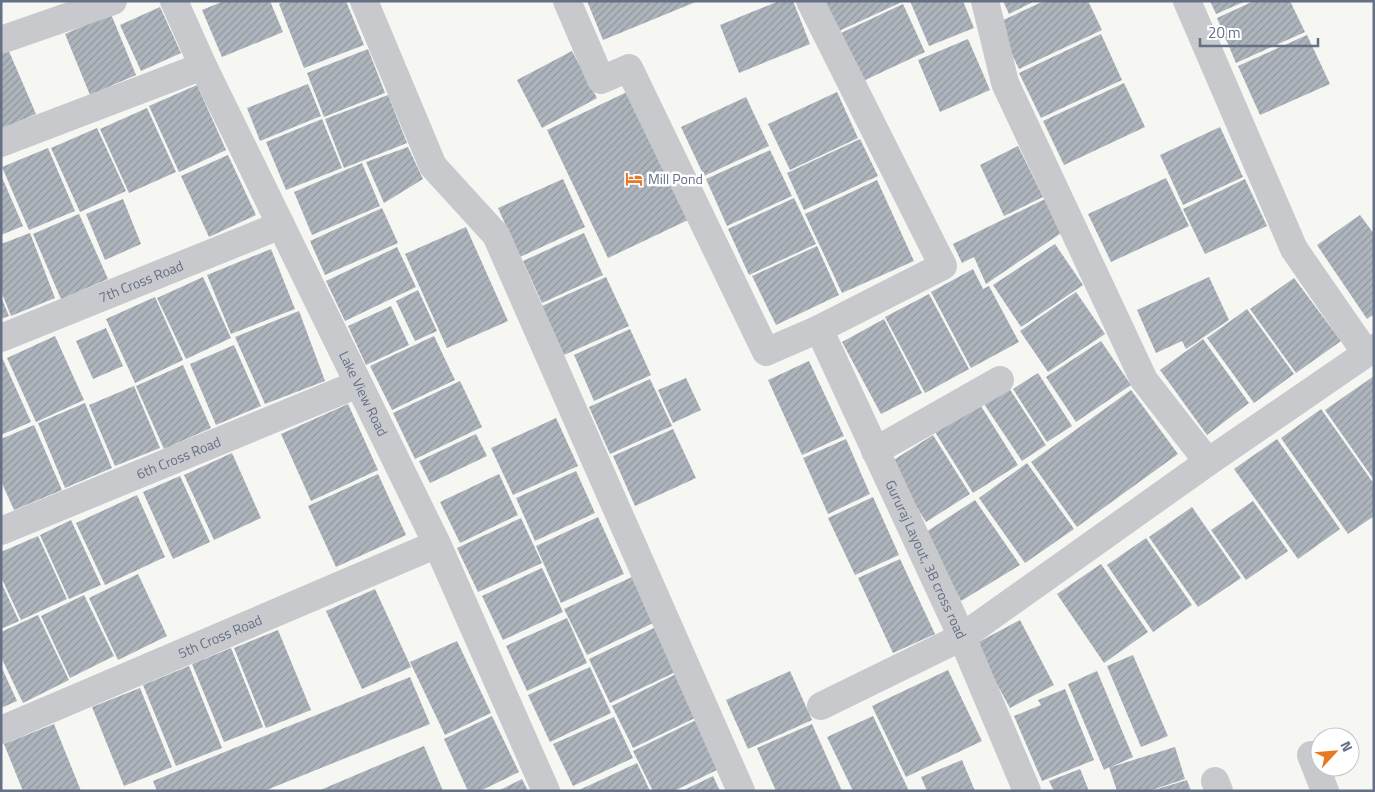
<svg xmlns="http://www.w3.org/2000/svg" width="1375" height="792" viewBox="0 0 1375 792" font-family="'Titillium Web',sans-serif">
<defs>
<pattern id="building-hatch" width="6" height="6" patternUnits="userSpaceOnUse" patternTransform="scale(1.25)"><rect width="6" height="6" fill="#aeb4bb"/><path d="M-1 1l2-2M0 6l6-6M5 7l2-2" fill="none" stroke="#91979e"/></pattern>
</defs>
<rect width="100%" height="100%" fill="#f6f7f3"/>
<g fill="url(#building-hatch)">
<path d="M224 1H270L283 32 222 57 202 10Z"/>
<path d="M285 1H346L364 45 304 68 279 4Z"/>
<path d="M587 1H698L603 40Z"/>
<path d="M779 1H793L810 44 739 73 720 25Z"/>
<path d="M825 1H904L839 31Z"/>
<path d="M910 1H963L974 28 929 46Z"/>
<path d="M1003 1H1035L1009 14Z"/>
<path d="M1044 1H1088L1102 30 1019 69 997 23Z"/>
<path d="M1210 1H1246L1216 14Z"/>
<path d="M1254 1H1290L1305 32 1236 63 1217 18Z"/>
<path d="M903 4 925 52 863 81 841 33Z"/>
<path d="M160 7 181 53 141 71 120 25Z"/>
<path d="M111 14 136 75 90 95 65 34Z"/>
<path d="M1101 34 1122 80 1041 118 1019 73Z"/>
<path d="M1307 35 1330 84 1260 115 1238 66Z"/>
<path d="M968 39 990 90 940 112 918 60Z"/>
<path d="M8 49 36 114 1 129V52Z"/>
<path d="M368 49 385 93 324 117 307 73Z"/>
<path d="M572 51 597 98 542 128 517 80Z"/>
<path d="M1124 83 1145 127 1064 165 1043 121Z"/>
<path d="M308 84 321 116 260 141 247 108Z"/>
<path d="M197 85 226 150 179 172 149 106Z"/>
<path d="M627 92 688 220 608 258 547 130Z"/>
<path d="M837 92 858 138 790 170 768 124Z"/>
<path d="M388 95 407 143 344 168 325 119Z"/>
<path d="M746 97 769 146 704 176 681 127Z"/>
<path d="M147 108 176 172 129 193 100 129Z"/>
<path d="M322 119 342 168 286 190 266 142Z"/>
<path d="M1220 127 1243 177 1183 205 1160 155Z"/>
<path d="M97 128 126 191 80 212 51 148Z"/>
<path d="M860 139 878 176 804 210 787 173Z"/>
<path d="M1018 146 1043 197 1004 216 980 165Z"/>
<path d="M408 147 423 179 384 203 366 162Z"/>
<path d="M48 148 75 211 29 230 2 167Z"/>
<path d="M770 150 792 196 727 226 706 179Z"/>
<path d="M228 155 256 215 209 237 181 176Z"/>
<path d="M362 163 380 206 312 235 294 192Z"/>
<path d="M1 175 23 226 1 235Z"/>
<path d="M1166 178 1189 226 1111 262 1088 214Z"/>
<path d="M563 179 585 227 520 257 498 208Z"/>
<path d="M1245 179 1267 226 1205 254 1183 209Z"/>
<path d="M877 180 914 261 842 293 805 214Z"/>
<path d="M794 198 816 244 749 275 728 229Z"/>
<path d="M123 199 141 244 105 260 86 214Z"/>
<path d="M1045 199 1061 233 986 284 974 257 962 263 953 244Z"/>
<path d="M382 208 398 243 325 275 310 241Z"/>
<path d="M79 214 108 279 61 299 33 234Z"/>
<path d="M1360 215 1374 234V314L1367 319 1317 245Z"/>
<path d="M466 227 508 321 447 348 405 254Z"/>
<path d="M30 233 55 298 11 316 1 291V244Z"/>
<path d="M584 233 603 275 542 303 523 261Z"/>
<path d="M1055 244 1083 285 1021 327 993 285Z"/>
<path d="M817 246 839 295 776 325 752 276Z"/>
<path d="M397 247 416 287 345 321 326 281Z"/>
<path d="M271 249 295 309 231 334 207 275Z"/>
<path d="M973 269 983 289 989 286 1019 342 971 368 931 292Z"/>
<path d="M203 277 231 338 186 359 157 298Z"/>
<path d="M606 277 629 326 564 355 542 306Z"/>
<path d="M1209 277 1229 320 1186 349 1182 341 1156 353 1137 310Z"/>
<path d="M1294 278 1341 341 1296 373 1250 309Z"/>
<path d="M418 290 437 331 415 341 396 301Z"/>
<path d="M1076 292 1105 334 1048 372 1020 331Z"/>
<path d="M929 294 969 369 925 393 885 317Z"/>
<path d="M1 297 9 316 1 319Z"/>
<path d="M155 297 183 360 135 383 106 319Z"/>
<path d="M391 306 409 345 366 365 348 326Z"/>
<path d="M1247 309 1294 374 1254 403 1207 338Z"/>
<path d="M299 311 325 381 265 404 235 337Z"/>
<path d="M884 319 922 393 881 414 842 342Z"/>
<path d="M106 328 123 366 93 379 76 341Z"/>
<path d="M630 329 651 375 594 401 574 355Z"/>
<path d="M55 336 84 400 36 422 7 358Z"/>
<path d="M434 336 455 380 392 410 370 366Z"/>
<path d="M1203 339 1249 403 1207 435 1160 370Z"/>
<path d="M1101 341 1131 385 1076 422 1046 377Z"/>
<path d="M234 345 261 406 216 425 190 364Z"/>
<path d="M1 355 31 422 1 435Z"/>
<path d="M809 361 844 436 802 455 768 380Z"/>
<path d="M183 365 211 428 164 449 136 386Z"/>
<path d="M1038 373 1072 426 1047 442 1013 389Z"/>
<path d="M1374 376V480L1325 410Z"/>
<path d="M686 378 701 410 673 423 658 390Z"/>
<path d="M650 379 672 426 610 454 589 407Z"/>
<path d="M460 381 482 427 415 459 393 413Z"/>
<path d="M134 386 160 448 115 466 89 405Z"/>
<path d="M1009 388 1046 445 1022 461 984 404Z"/>
<path d="M1131 390 1178 454 1077 527 1031 462Z"/>
<path d="M85 403 112 468 65 488 38 423Z"/>
<path d="M979 403 1018 465 973 493 935 432Z"/>
<path d="M348 404 378 470 311 501 281 434Z"/>
<path d="M1321 409 1374 484V516L1348 534 1281 438Z"/>
<path d="M556 418 578 466 513 495 491 448Z"/>
<path d="M34 425 62 490 14 510 1 481V439Z"/>
<path d="M673 429 696 478 635 506 613 456Z"/>
<path d="M476 434 487 456 430 483 419 461Z"/>
<path d="M933 435 970 494 926 522 889 463Z"/>
<path d="M846 439 870 494 828 514 803 458Z"/>
<path d="M1277 439 1340 529 1298 559 1234 469Z"/>
<path d="M232 453 261 518 214 540 184 475Z"/>
<path d="M1027 463 1074 529 1025 563 979 498Z"/>
<path d="M576 471 595 513 535 541 516 498Z"/>
<path d="M378 474 406 535 336 567 308 506Z"/>
<path d="M499 474 518 515 460 543 440 502Z"/>
<path d="M180 476 210 542 173 559 143 492Z"/>
<path d="M137 495 165 557 105 585 76 523Z"/>
<path d="M873 497 899 555 855 575 828 518Z"/>
<path d="M975 500 1020 565 961 601 926 532Z"/>
<path d="M1253 501 1288 551 1246 580 1211 530Z"/>
<path d="M1192 507 1241 578 1198 607 1149 537Z"/>
<path d="M598 517 624 574 561 603 536 546Z"/>
<path d="M521 518 542 563 478 592 457 548Z"/>
<path d="M71 520 101 585 69 599 40 535Z"/>
<path d="M38 536 67 599 21 620 1 577V552Z"/>
<path d="M1146 538 1192 605 1153 632 1107 565Z"/>
<path d="M900 559 935 634 893 653 858 578Z"/>
<path d="M1101 564 1148 632 1104 663 1057 594Z"/>
<path d="M542 568 563 612 503 640 482 596Z"/>
<path d="M138 574 167 636 118 660 89 598Z"/>
<path d="M632 577 653 623 587 655 564 609Z"/>
<path d="M1 582 19 621 1 629Z"/>
<path d="M375 589 411 667 362 689 326 611Z"/>
<path d="M84 595 114 656 70 678 41 616Z"/>
<path d="M38 615 69 680 23 703 1 657V632Z"/>
<path d="M567 618 587 663 527 691 506 646Z"/>
<path d="M1020 620 1054 685 1010 708 975 644Z"/>
<path d="M656 627 678 671 610 703 589 659Z"/>
<path d="M278 630 311 710 266 728 234 648Z"/>
<path d="M457 641 491 713 445 735 410 662Z"/>
<path d="M231 648 263 727 224 742 192 664Z"/>
<path d="M1133 655 1168 736 1141 747 1107 666Z"/>
<path d="M1 666 17 701 1 708Z"/>
<path d="M189 666 222 748 176 766 143 685Z"/>
<path d="M590 667 611 713 550 742 528 695Z"/>
<path d="M948 670 982 741 906 777 872 706Z"/>
<path d="M790 671 812 720 748 749 726 700Z"/>
<path d="M1097 671 1133 757 1111 767 1175 747 1185 779 1149 791H1117L1109 767 1104 770 1068 684Z"/>
<path d="M676 674 697 717 633 748 612 706Z"/>
<path d="M410 677 430 724 264 791H157L153 781Z"/>
<path d="M140 688 172 767 124 786 92 707Z"/>
<path d="M1065 689 1094 760 1042 781 1014 716 1041 705 1038 700Z"/>
<path d="M492 716 519 772 480 791H468L444 739Z"/>
<path d="M873 716 909 791H853L827 737Z"/>
<path d="M614 717 633 758 573 786 553 744Z"/>
<path d="M698 719 721 768 674 791H653L633 751Z"/>
<path d="M54 724 81 791H23L4 744Z"/>
<path d="M812 724 842 791H776L757 748Z"/>
<path d="M424 746 443 791H318Z"/>
<path d="M962 760 975 791H927L921 777Z"/>
<path d="M637 763 650 791H577Z"/>
<path d="M1080 769 1089 791H1054L1049 781Z"/>
<path d="M713 776 720 791H682Z"/>
<path d="M522 779 528 791H498Z"/>
<path d="M1187 780 1191 791H1154V790Z"/>
</g>
<g fill="none" stroke-linecap="round" stroke-linejoin="round">
<g stroke="#c7c9cd" stroke-width="28">
<path id="s1" d="M174 1 203 66 437 544 546 791"/>
<path d="M364 1 433 166 496 235 741 791"/>
<path d="M567 1 601 80 629 68 766 352 819 329 943 266 810 1"/>
<path d="M985 1 1005 83 1144 380 1208 462"/>
<path d="M1187 1 1294 249 1366 353"/>
<path d="M1 40 113 1"/>
<path d="M1 143 203 66"/>
<path id="s2" d="M819 329 962 637 1027 791"/>
<path id="s3" d="M1 338 281 225"/>
<path d="M875 451 1000 380"/>
<path id="s4" d="M1 531 358 384"/>
<path d="M821 706 962 637 1208 462 1374 348"/>
<path id="s5" d="M1 730 437 544"/>
<path d="M1311 755 1325 791"/>
<path d="M1215 781 1219 791"/>
</g>
</g>
<defs>
<g id="hotel-bare" transform="scale(1.35)"><path d="M-6-4.5h1.5V1H6V5H4.5V3h-9V5H-6ZM-4 0a1.8 1.8 0 1 1 3.6 0ZM.5 0V-2.5h3Q6-2.5 6 0Z" fill="#e77923" stroke="#fff" stroke-width="2.5" paint-order="stroke"/></g>
</defs>
<g fill-rule="evenodd">
<use href="#hotel-bare" x="634" y="179"/>
</g>
<g text-anchor="middle" stroke-width="5" stroke-linejoin="round" paint-order="stroke">
<g font-size="14" fill="#657085" stroke="#fff" text-anchor="start">
<text x="648" y="184">Mill Pond</text>
</g>
<g font-size="14" fill="#657085" stroke="#fff">
<text dy="5" stroke="none"><textPath href="#s3" startOffset="151">7th Cross Road</textPath></text>
<text dy="5" stroke="none"><textPath href="#s1" startOffset="436">Lake View Road</textPath></text>
<text dy="5" stroke="none"><textPath href="#s4" startOffset="192">6th Cross Road</textPath></text>
<text dy="5" stroke="none"><textPath href="#s2" startOffset="254">Gururaj Layout, 3B cross road</textPath></text>
<text dy="5" stroke="none"><textPath href="#s5" startOffset="238">5th Cross Road</textPath></text>
</g>
</g>
<rect width="1375" height="792" fill="none" stroke="#657085" stroke-width="5"/>
<g transform="translate(1335 752) rotate(64)"><circle r="24" fill="#ffffff" stroke="#c1c6ce"/>
<path d="M0-4L9 19L0 12L-9 19Z" fill="#e77923"/>
<text y="-8" font-size="14" font-weight="bold" text-anchor="middle" fill="#657085">N</text>
</g>
<path d="M1200 38v8h118v-8" fill="none" stroke="#657085" stroke-width="2.5"/>
<text x="1208" y="38" font-size="15" fill="#657085" stroke="#ffffff" stroke-width="4" paint-order="stroke">20 m</text>
</svg>
